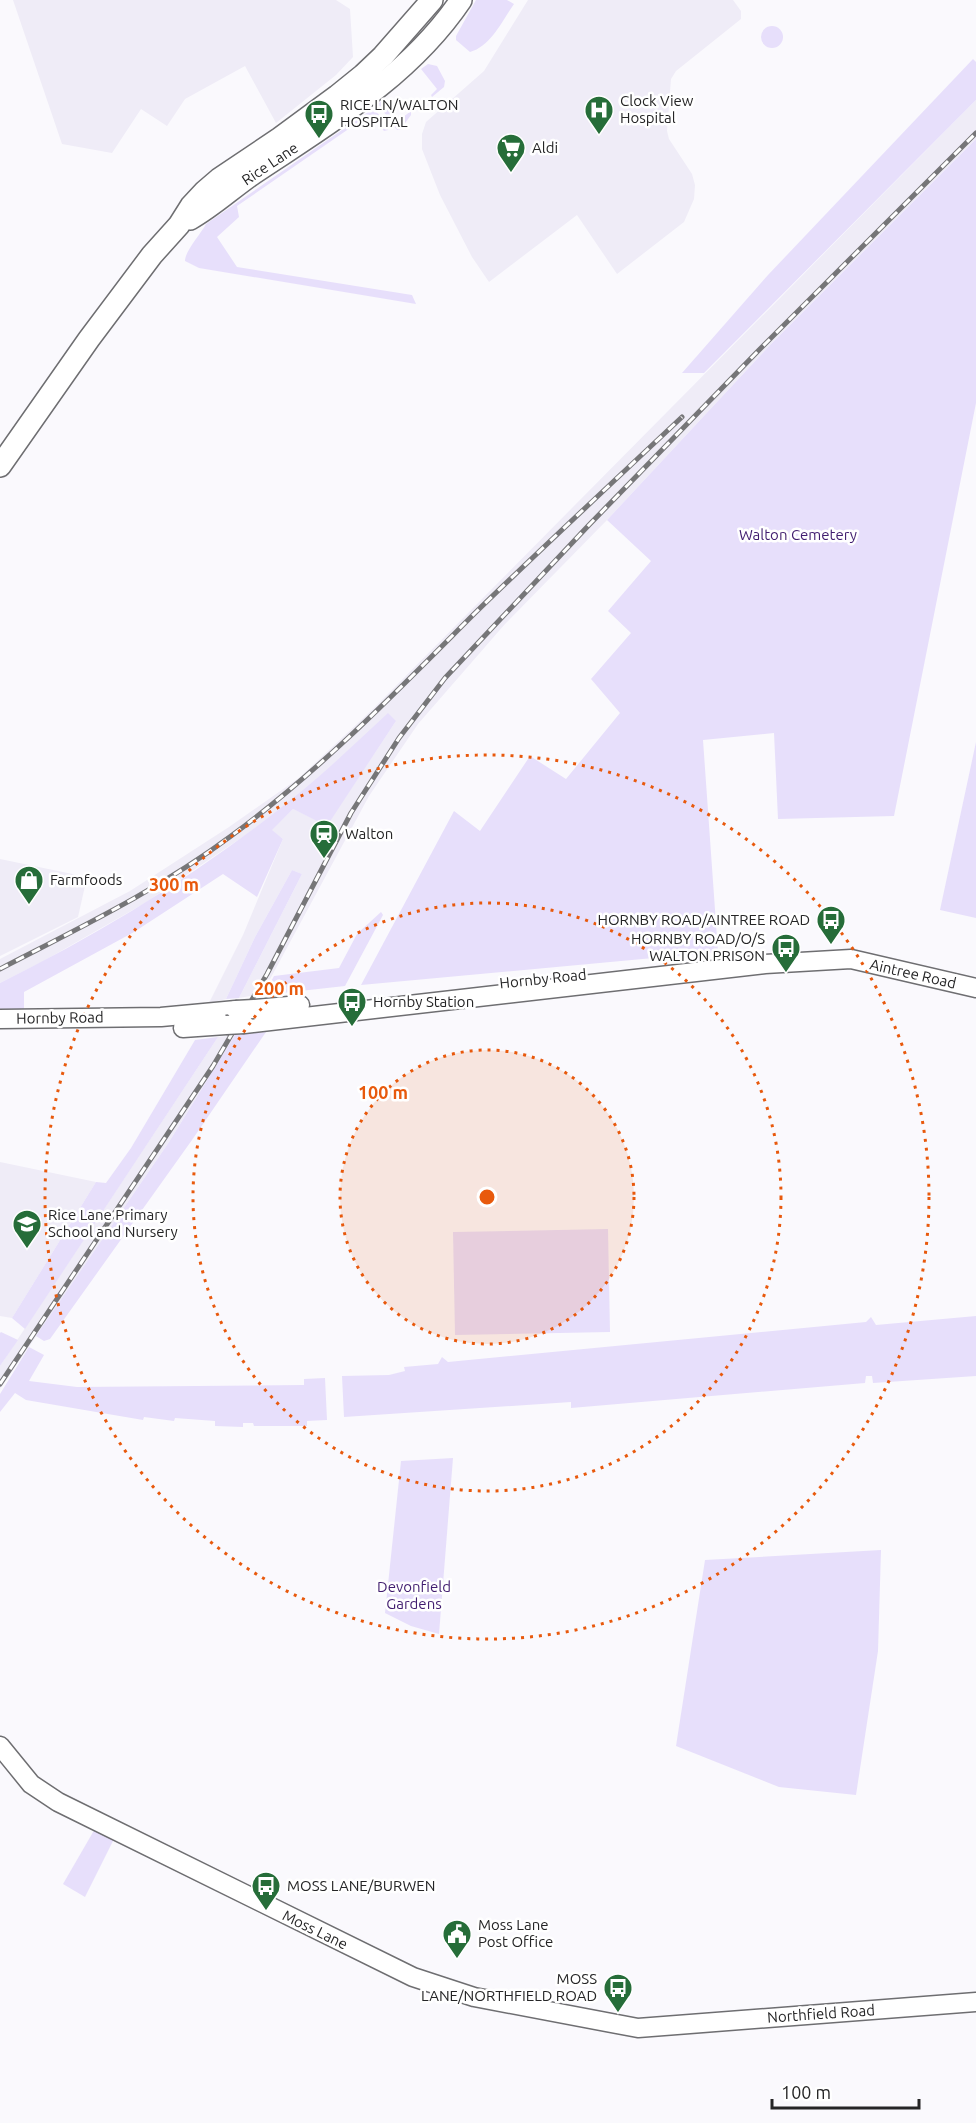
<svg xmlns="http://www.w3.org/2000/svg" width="976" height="2123" viewBox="0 0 976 2123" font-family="Ubuntu,sans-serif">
<rect width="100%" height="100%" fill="#faf9fd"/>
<g fill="#efecf7">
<path d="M13 0H336L350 9 353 57 336 75 276 123 245 66 185 99 167 126 141 109 112 153 62 144Z"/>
<path d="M528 0H733L741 11V19L676 71 671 79 667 131 669 139 692 174 695 185 694 199 684 222 617 274 577 215 489 282 472 257 440 195 422 149V134L426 122 484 71Z"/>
<path d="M976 100V139L771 344 607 520 505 624 418 724 369 796 262 994 239 998 302 874 292 870 255 937 226 999 209 1003 243 935 283 839 271 830 293 809 327 825 396 721 247 834 145 903 40 963 0 983V959L130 891 229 827 299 778 373 709Z"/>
<path d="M0 859 87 877 78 917 0 956Z"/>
<path d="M235 1035 169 1142 0 1389V1366L218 1037Z"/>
<path d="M0 1162 96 1182 12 1318 0 1316Z"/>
</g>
<g fill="#e7dffb">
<path d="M476 0H507L514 4C502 21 491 46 470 52L456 40V36Z"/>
<circle cx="772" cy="37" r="11"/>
<path d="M973 59 976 62V100L704 373H682L768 275Z"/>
<path d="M428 64 437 66 445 81 444 87 432 97 431 95 437 89 421 69Z"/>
<path d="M381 101 398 121 411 111V115L400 130H397L378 104Z"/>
<path d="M375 111 387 122 388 130 384 131 373 117H366L237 206 239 217 217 237 237 267 412 295 416 304 199 268 185 261C185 251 200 235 206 224L368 112Z"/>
<path d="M976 139V403L894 816 778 819 774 733 703 740 718 952 361 985 454 811 480 831 530 756 566 779 620 713 591 679 631 633 608 611 651 561 607 520 771 344Z"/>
<path d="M388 713 396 721 327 826 293 809 272 830 283 839 257 897 223 874 134 932 24 992V1009H0V983C107 930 211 866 303 790 332 766 360 739 388 713Z"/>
<path d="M976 742V918L940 910Z"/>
<path d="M292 870 302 874 239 998 226 999 255 937Z"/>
<path d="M381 912 383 915 345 986 264 995 274 976 339 968 357 934Z"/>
<path d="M266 1032 192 1140 50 1339 44 1341 36 1336 169 1142 235 1035Z"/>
<path d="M218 1037 25 1329 12 1318 96 1182 106 1183 131 1148 195 1040Z"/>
<path d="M608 1229 610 1332 455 1335 453 1232Z"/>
<path d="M976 1316V1376L873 1383 872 1376H866L865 1383 571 1408V1402L344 1417 342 1376 389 1375 405 1371 404 1367 438 1364 442 1357 448 1362 866 1322 871 1317 876 1325Z"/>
<path d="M1 1332 18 1340 0 1366V1333Z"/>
<path d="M29 1347 44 1355 29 1381 77 1387 304 1385V1379L325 1378 327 1420 307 1421V1426H254L253 1423H243V1427L215 1426V1421L175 1418 174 1421 144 1417 143 1420 26 1400 15 1393 0 1412V1394Z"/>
<path d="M453 1458 439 1634 411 1626 385 1613 401 1461Z"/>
<path d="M881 1550 878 1651 856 1795 779 1787 676 1746 705 1560Z"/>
<path d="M96 1827 115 1837 85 1897 63 1884Z"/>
</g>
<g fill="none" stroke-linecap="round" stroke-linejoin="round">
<g stroke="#6e6e71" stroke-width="21">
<g id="primary">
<path d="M254 1009 300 1005"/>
<path d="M0 1019 161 1017 236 1010"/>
<path d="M244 1024 765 964 851 959 976 988"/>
<path d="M183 1028 226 1025"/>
<path d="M0 1746 31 1784 58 1802 413 1977 474 1997 638 2028 976 2002"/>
</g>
</g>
<g stroke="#6e6e71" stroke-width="24">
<g id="highway">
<path d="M190 219C213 206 232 188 254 173 329 123 409 77 461 0"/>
<path d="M0 466 89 339 152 255 179 225 191 206 205 191 219 179 280 138 337 96 363 75 383 56 432 0"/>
</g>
</g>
<use href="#primary" stroke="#fff" stroke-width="18"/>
<use href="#highway" stroke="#fff" stroke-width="21"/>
<g stroke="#767678" stroke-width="5">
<g id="rail">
<path d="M0 969C79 928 160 889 231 836 321 770 397 691 475 613 543 547 613 482 682 417"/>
<path d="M0 1384 213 1066 267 974 351 813 399 738 445 678 588 526 759 350 976 133"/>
</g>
</g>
<use href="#rail" stroke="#fff" stroke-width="3" stroke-dasharray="9" stroke-linecap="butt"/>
<g stroke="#6e6e71" stroke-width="21" stroke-linecap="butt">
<g id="primary-bridge">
<path d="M236 1010 254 1009"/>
<path d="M226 1025 244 1024"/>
</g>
</g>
<use href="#primary-bridge" stroke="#fff" stroke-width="18"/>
</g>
<circle cx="487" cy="1197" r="147" fill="#e8590c" fill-opacity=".12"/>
<g fill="none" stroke="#e8590c" stroke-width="3" stroke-dasharray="3 6">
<circle cx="487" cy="1197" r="147"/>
<circle cx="487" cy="1197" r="294"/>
<circle cx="487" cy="1197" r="442"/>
</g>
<defs>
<g id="hospital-pin" transform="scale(1.5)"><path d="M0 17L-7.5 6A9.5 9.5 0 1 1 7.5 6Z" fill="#266d39" stroke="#fff"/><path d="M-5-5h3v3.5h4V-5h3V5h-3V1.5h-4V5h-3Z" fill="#fff"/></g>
<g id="bus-pin" transform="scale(1.5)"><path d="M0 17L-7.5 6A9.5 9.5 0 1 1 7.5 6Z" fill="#266d39" stroke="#fff"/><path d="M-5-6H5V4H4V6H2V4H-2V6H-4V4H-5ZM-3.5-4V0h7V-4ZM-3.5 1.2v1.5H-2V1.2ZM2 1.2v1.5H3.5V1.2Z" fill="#fff"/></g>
<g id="supermarket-pin" transform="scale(1.5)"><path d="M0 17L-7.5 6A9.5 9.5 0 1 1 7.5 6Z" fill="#266d39" stroke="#fff"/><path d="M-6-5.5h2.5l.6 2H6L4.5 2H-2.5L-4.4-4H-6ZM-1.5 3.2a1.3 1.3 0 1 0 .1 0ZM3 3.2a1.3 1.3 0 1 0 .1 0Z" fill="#fff"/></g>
<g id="station-pin" transform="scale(1.5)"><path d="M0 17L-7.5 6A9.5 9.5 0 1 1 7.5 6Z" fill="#266d39" stroke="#fff"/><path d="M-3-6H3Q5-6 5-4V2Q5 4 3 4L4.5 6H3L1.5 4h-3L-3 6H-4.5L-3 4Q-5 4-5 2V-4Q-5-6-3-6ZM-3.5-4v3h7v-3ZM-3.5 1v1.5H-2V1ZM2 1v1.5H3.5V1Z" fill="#fff"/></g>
<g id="shop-pin" transform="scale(1.5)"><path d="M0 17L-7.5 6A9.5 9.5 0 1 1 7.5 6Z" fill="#266d39" stroke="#fff"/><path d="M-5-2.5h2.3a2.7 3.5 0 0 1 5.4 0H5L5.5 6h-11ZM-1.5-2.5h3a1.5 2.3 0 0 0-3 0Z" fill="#fff"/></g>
<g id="school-pin" transform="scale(1.5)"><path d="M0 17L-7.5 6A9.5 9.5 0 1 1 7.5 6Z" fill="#266d39" stroke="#fff"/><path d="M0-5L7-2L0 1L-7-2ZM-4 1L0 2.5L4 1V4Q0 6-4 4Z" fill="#fff"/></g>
<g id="civic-pin" transform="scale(1.5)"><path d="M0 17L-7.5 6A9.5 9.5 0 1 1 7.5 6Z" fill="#266d39" stroke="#fff"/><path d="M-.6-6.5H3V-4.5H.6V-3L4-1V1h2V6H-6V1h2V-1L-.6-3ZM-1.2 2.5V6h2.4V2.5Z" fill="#fff"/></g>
</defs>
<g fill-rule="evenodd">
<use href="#hospital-pin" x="599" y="110"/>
<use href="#bus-pin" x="319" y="114"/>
<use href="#supermarket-pin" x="511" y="148"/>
<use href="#station-pin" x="324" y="834"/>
<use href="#shop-pin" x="29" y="880"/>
<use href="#bus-pin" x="831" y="920"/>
<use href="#bus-pin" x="786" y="948"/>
<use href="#bus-pin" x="352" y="1002"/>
<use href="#school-pin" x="27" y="1224"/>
<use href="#bus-pin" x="266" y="1886"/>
<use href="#civic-pin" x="457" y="1934"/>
<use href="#bus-pin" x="618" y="1988"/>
</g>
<g text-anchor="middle" stroke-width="5" stroke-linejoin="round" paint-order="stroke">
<g font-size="15" fill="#252526" stroke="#fff" text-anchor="start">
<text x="620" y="106">Clock View<tspan x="620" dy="17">Hospital</tspan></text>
<text x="340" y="110">RICE LN/WALTON<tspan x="340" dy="17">HOSPITAL</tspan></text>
<text x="532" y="153">Aldi</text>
<text x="345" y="839">Walton</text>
<text x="50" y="885">Farmfoods</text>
<text x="810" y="925" text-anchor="end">HORNBY ROAD/AINTREE ROAD</text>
<text x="765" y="944" text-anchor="end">HORNBY ROAD/O/S<tspan x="765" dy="17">WALTON PRISON</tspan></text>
<text x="373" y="1007">Hornby Station</text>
<text x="48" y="1220">Rice Lane Primary<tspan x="48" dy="17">School and Nursery</tspan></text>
<text x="287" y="1891">MOSS LANE/BURWEN</text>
<text x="478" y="1930">Moss Lane<tspan x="478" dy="17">Post Office</tspan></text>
<text x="597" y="1984" text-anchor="end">MOSS<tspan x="597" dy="17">LANE/NORTHFIELD ROAD</tspan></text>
</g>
<g font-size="15" fill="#252526" stroke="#fff">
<text transform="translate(270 164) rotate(-34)" y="5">Rice Lane</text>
<text transform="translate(913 974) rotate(13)" y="5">Aintree Road</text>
<text transform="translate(543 979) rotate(-6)" y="5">Hornby Road</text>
<text transform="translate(60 1018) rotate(-1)" y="5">Hornby Road</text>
<text transform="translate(315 1930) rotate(26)" y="5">Moss Lane</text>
<text transform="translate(821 2014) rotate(-4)" y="5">Northfield Road</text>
</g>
<g font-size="15" fill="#411d6f" stroke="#fff">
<text x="798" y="540">Walton Cemetery</text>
<text x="414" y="1592">Devonfield<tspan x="414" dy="17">Gardens</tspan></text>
</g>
</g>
<circle cx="487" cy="1197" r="9" fill="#e8590c" stroke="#fff" stroke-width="3"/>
<g font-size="18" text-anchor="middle" font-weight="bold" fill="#e8590c" stroke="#fff" stroke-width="5" stroke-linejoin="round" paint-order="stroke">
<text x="174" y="891">300 m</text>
<text x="279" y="995">200 m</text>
<text x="383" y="1099">100 m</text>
</g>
<path d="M772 2099v9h147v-9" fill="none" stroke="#252526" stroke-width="3"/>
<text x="781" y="2099" font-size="18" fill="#252526" stroke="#ffffff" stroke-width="4.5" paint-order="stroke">100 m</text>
</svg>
